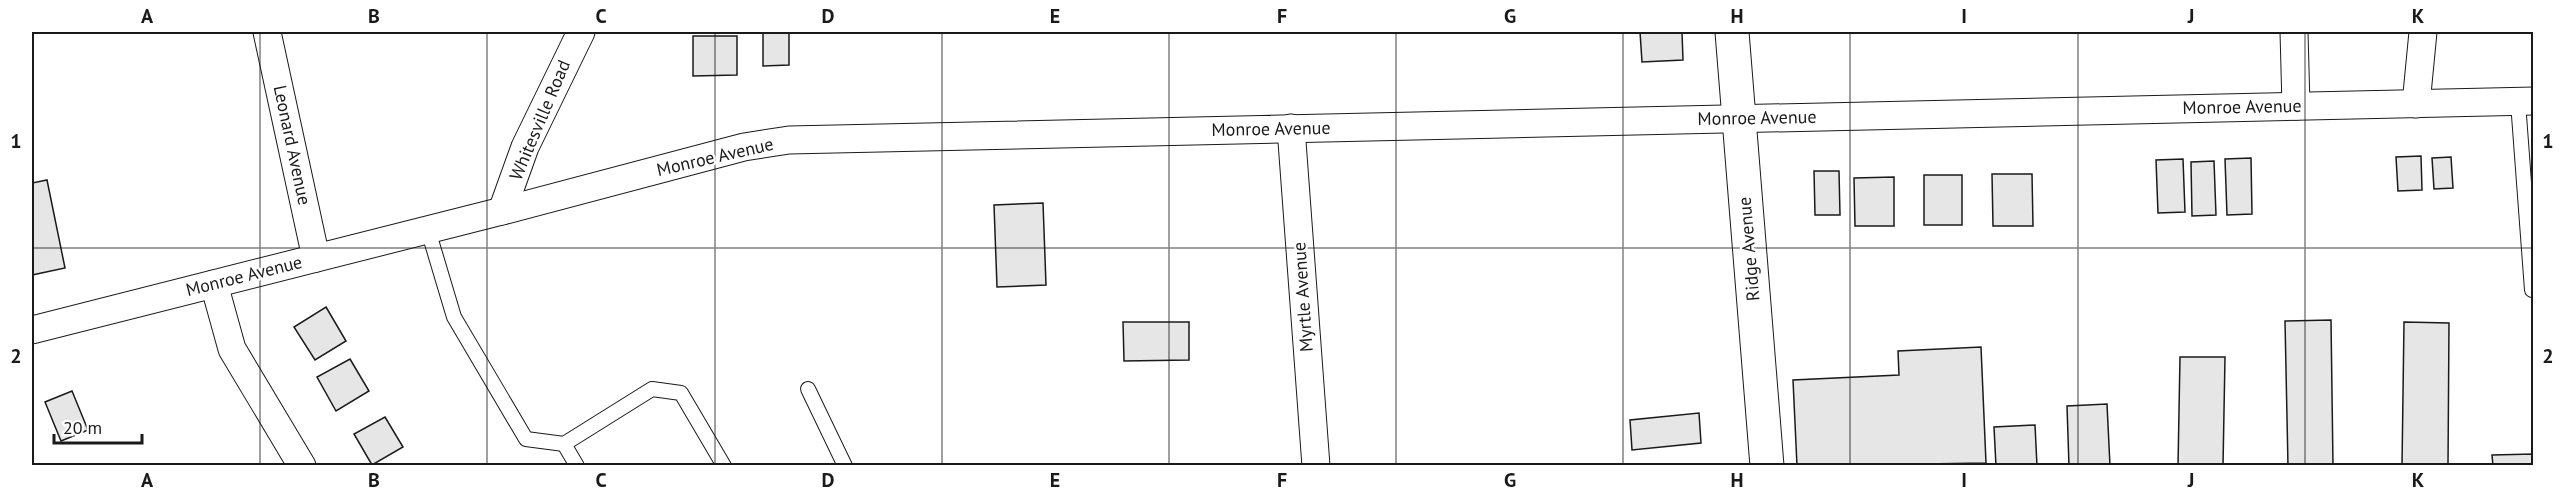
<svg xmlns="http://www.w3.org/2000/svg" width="2565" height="497" viewBox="0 0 2565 497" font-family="'PT Sans',sans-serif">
<rect width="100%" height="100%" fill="#fff"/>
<g fill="#e6e6e6" stroke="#1a1a1a" stroke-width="1.5">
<path d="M763 32H789V65L763 66Z"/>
<path d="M1640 32H1682L1683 60 1642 62Z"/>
<path d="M693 36H737V75L693 76Z"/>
<path d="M2421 156 2422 190 2398 191 2396 157Z"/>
<path d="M2451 157 2453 188 2434 189 2432 158Z"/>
<path d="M2251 158 2252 214 2227 215 2225 159Z"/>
<path d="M2183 159 2185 212 2158 213 2156 160Z"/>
<path d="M2214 161 2216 215 2192 216 2191 162Z"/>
<path d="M1814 171H1839L1840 215H1815Z"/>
<path d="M1992 174H2032L2033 226H1993Z"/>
<rect x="1924" y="175" width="38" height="50"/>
<path d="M1894 177V226H1855L1854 178Z"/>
<path d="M47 180 65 268 32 275V183Z"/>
<path d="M1043 203 1046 285 997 287 994 205Z"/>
<path d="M326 307 346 341 315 360 294 327Z"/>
<path d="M2331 320 2333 466H2288L2285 321Z"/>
<path d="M1123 322H1189V360L1124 361Z"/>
<path d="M2404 322 2449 323 2448 466H2402Z"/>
<path d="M1981 347 1986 463 1797 466 1793 380 1899 375 1898 351Z"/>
<path d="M2180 357H2225L2223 466H2178Z"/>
<path d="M350 359 369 391 336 411 317 377Z"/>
<path d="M72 391 88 430 61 441 45 402Z"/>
<path d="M2107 404 2110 466H2069L2067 406Z"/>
<path d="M1699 413 1701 443 1632 450 1630 420Z"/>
<path d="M385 417 403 447 372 465 354 434Z"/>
<path d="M2035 425 2037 466H1996L1994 427Z"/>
<path d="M2534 454V466H2493L2492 455Z"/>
</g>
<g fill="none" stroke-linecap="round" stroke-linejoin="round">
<g stroke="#1a1a1a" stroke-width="16">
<g id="service">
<path d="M2518 102 2532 290"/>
<path d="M428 230 454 317 526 439 564 444 652 389 681 393 724 466"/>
<path d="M808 389 845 466"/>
<path d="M564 444 577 466"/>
</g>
</g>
<g stroke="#1a1a1a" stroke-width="29">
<g id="minor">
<path d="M267 32 316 258"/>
<path d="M2294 32 2296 106"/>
<path d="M2416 104 2423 32"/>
<path d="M1291 128 1316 466"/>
<path d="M502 211 525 147 581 32"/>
<path d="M214 284 232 349 302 466"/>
<path d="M32 330 502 211 744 147 789 140 2534 101"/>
</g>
</g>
<g stroke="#1a1a1a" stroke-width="35">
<path id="tertiary" d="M1732 32 1767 466"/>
</g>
<use href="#service" stroke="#fff" stroke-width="14"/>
<use href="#minor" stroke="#fff" stroke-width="27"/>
<use href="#tertiary" stroke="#fff" stroke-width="33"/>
</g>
<path fill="none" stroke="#1a1a1a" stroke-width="1.5" stroke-opacity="0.55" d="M260 32V466M487 32V466M715 32V466M942 32V466M1169 32V466M1396 32V466M1623 32V466M1850 32V466M2078 32V466M2305 32V466M32 248H2534"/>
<g text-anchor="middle" stroke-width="4.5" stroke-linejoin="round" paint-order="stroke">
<g font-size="18" fill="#1a1a1a" stroke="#fff">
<text transform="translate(2242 107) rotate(-1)" y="6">Monroe Avenue</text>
<text transform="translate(1757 118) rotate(-1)" y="6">Monroe Avenue</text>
<text transform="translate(540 120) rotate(-67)" y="6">Whitesville Road</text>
<text transform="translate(1271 129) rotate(-1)" y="6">Monroe Avenue</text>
<text transform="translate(292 145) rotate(78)" y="6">Leonard Avenue</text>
<text transform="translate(715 157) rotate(-13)" y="6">Monroe Avenue</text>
<text transform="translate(1749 249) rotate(-95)" y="6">Ridge Avenue</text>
<text transform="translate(244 276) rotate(-14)" y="6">Monroe Avenue</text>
<text transform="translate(1303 297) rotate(-94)" y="6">Myrtle Avenue</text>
</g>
</g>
<rect width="2565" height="497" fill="none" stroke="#ffffff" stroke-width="66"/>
<path d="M54 434v9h88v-9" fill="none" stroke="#1a1a1a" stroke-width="3"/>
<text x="63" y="434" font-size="18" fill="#1a1a1a" stroke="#ffffff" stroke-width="4.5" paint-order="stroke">20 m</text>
<rect x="33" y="33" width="2499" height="431" fill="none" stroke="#1a1a1a" stroke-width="2"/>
<g font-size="20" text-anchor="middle" font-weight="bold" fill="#1a1a1a">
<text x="147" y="23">A</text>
<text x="374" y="23">B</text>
<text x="601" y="23">C</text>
<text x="828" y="23">D</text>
<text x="1055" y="23">E</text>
<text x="1282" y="23">F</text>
<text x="1510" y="23">G</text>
<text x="1737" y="23">H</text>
<text x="1964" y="23">I</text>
<text x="2191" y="23">J</text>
<text x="2418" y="23">K</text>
<text x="16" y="148">1</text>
<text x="2548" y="148">1</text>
<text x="16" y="363">2</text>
<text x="2548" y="363">2</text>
<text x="147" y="487">A</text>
<text x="374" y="487">B</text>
<text x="601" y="487">C</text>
<text x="828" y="487">D</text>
<text x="1055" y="487">E</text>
<text x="1282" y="487">F</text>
<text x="1510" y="487">G</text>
<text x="1737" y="487">H</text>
<text x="1964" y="487">I</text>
<text x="2191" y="487">J</text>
<text x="2418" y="487">K</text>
</g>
</svg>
